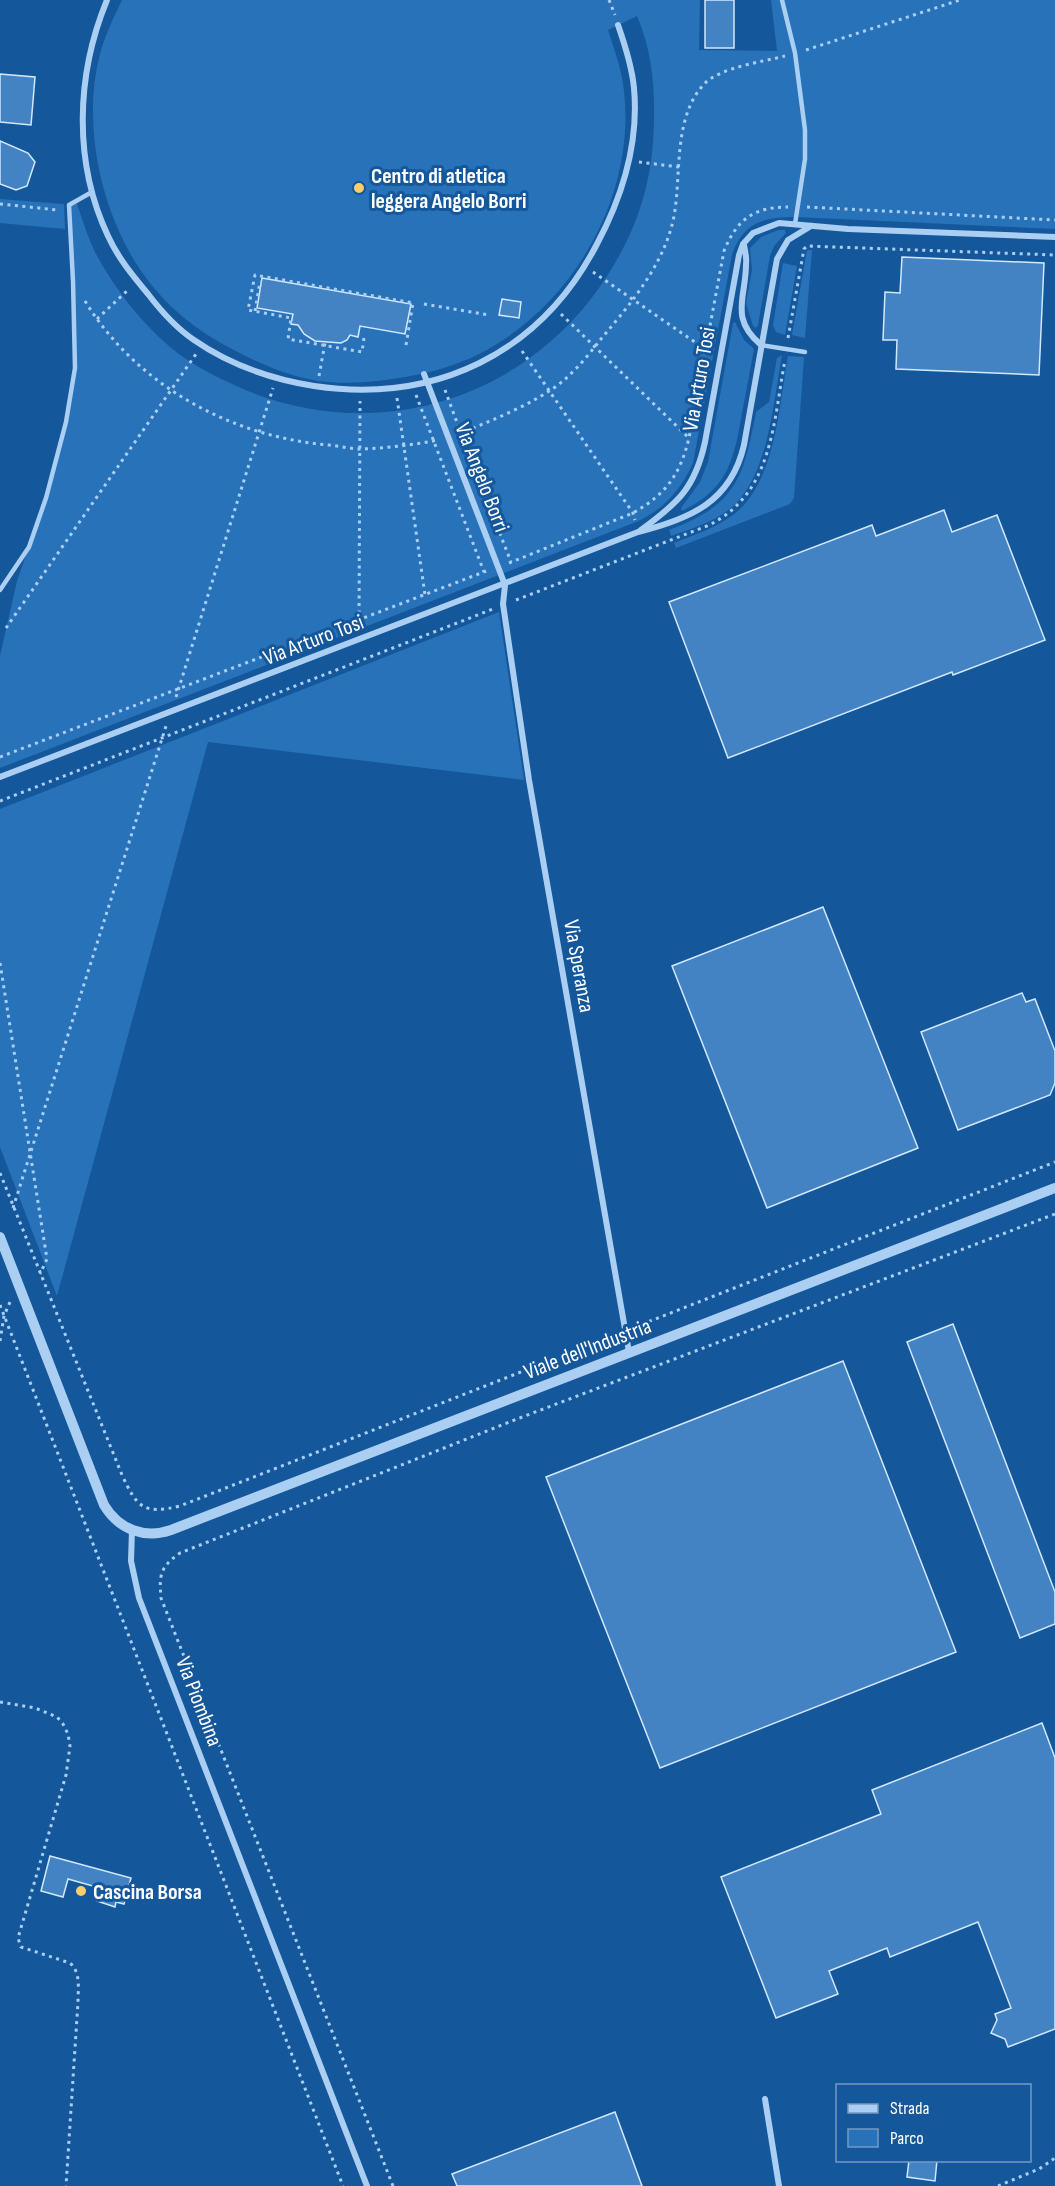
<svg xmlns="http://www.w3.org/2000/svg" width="1055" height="2186" viewBox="0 0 1055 2186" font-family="'Sofia Sans Condensed',sans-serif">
<rect width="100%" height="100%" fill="#15579b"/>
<g fill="#2872b9">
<path d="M122 0H700L699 50 777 51 771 0H1055V229L796 217C764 217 743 222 732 255L693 463C681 490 663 510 636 522L0 768V656L17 581 46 498 66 422 75 368 69 205 76 201C82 218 88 238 96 254 115 289 140 321 170 347 194 367 224 381 253 393 392 446 541 391 615 263 637 226 650 186 653 142 656 100 654 55 637 16L608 30C614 49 622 70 624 91 635 188 582 290 500 342 468 363 430 374 392 379 367 383 343 384 318 381 287 376 258 363 230 348 170 316 133 273 110 209 93 160 87 104 100 54 105 35 114 17 122 0Z"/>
<path d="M0 199 64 204 65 229 0 223Z"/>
<path d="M778 230H785L786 233 774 246 770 256 758 325 756 328 753 326 746 303 752 270 750 248 761 237Z"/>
<path d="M807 250H812L805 338 792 335Z"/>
<path d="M783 263 797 266 785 335 776 332 773 325Z"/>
<path d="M735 322 744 340 754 349C750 371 746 392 742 413 734 460 728 489 682 511L681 508 700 482 708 462 733 323Z"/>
<path d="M782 355C773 403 769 476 730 509 713 522 691 529 671 536L669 530C737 504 743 479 756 412L769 402 777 358Z"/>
<path d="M788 356 804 357 794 498 790 504 676 548 674 543C694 535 715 528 733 515 776 482 779 406 788 356Z"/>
<path d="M499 612 524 780 208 742 57 1296 0 1147V809Z"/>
</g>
<g fill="#4383c4" stroke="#d2e8fd" stroke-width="1.5">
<rect x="705" y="0" width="29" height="48"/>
<path d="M0 74 35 77 31 125 0 122Z"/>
<path d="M0 141 28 153 35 162 27 186 16 190 0 184Z"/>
<path d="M902 257 1044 263 1039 375 896 369 897 340H883L885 292 900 293Z"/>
<path d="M262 278 411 304 405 334 360 326 358 337 350 335 347 340 341 343 315 341 304 334 298 325 291 324 293 314 257 308Z"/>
<path d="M502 299 521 302 519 318 499 315Z"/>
<path d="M944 510 952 532 997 515 1045 640 953 675 952 672 728 758 669 602 872 525 876 536Z"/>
<path d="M823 907 918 1148 767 1208 672 966Z"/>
<path d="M1022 993 1026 1002 1035 999 1055 1051V1083L1050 1095 958 1130 921 1032Z"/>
<path d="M953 1324 1055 1592V1624L1020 1638 907 1342Z"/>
<path d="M843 1361 956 1652 660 1768 546 1477Z"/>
<path d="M1042 1723 1055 1758V2029L1008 2047 1005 2039 991 2033 997 2020 995 2014 1011 2008 978 1922 890 1957 887 1948 829 1971 838 1994 776 2018 721 1877 881 1814 872 1790Z"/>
<path d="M50 1856 131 1878 124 1904 116 1902 115 1907 97 1901 100 1888 68 1879 63 1897 41 1891Z"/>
<path d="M615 2112 642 2186H457L452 2174Z"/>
<path d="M909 2160H937L935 2181 907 2177Z"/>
</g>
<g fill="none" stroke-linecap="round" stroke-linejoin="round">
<g stroke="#aacff3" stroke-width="3" stroke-dasharray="3 4.5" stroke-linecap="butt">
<path d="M609 0 615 15"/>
<path d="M806 50 960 0"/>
<path d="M639 162 679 167"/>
<path d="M0 204 58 210"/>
<path d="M807 207 1055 220"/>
<path d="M593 272 705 349"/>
<path d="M85 301C137 386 232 437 329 445 340 446 351 449 361 449 387 448 413 445 438 440"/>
<path d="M424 304 489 315"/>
<path d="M255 311 260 282H262"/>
<path d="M561 314 689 438"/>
<path d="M97 319 129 289"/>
<path d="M364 338 362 352 288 339 291 318 248 310 255 275 413 303 406 345"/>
<path d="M788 338 804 249 807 246 1055 255"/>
<path d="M522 351 633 513 635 520"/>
<path d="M319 376 325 343"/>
<path d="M445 390 459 428"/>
<path d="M416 395 484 572"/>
<path d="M397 398 425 595"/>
<path d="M459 434C492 420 537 403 564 380 578 368 590 353 601 339 632 302 668 260 675 210 681 169 674 117 704 84 721 67 762 62 785 56"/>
<path d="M467 449 511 562"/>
<path d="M509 563 633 513C666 494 680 475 689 438L724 251C737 219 754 207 788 207"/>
<path d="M516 600 707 526C773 495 773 423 785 360"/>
<path d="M359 621 360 401"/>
<path d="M6 628 196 354"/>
<path d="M176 697 273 388"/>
<path d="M0 757 489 570"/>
<path d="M0 801 493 609"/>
<path d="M0 963 47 1259 40 1274"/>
<path d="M0 1173 122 1475C137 1507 143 1515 180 1506L615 1335"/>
<path d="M13 1208 166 726"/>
<path d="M0 1305 343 2186"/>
<path d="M635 1327 1055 1162"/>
<path d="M0 1341 4 1316 10 1302"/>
<path d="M0 1702 35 1708 57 1717 63 1724 68 1734 70 1746 66 1775 18 1938 21 1947 70 1963C81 1972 78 1989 78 2002L66 2186"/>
<path d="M393 2186 161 1598C159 1575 160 1567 180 1553L517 1419 1055 1214"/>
<path d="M998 2186 1039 2169 1055 2158"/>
</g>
<g stroke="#aacff3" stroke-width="4.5">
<path d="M782 0 795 53 805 130V159L795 224"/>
<path d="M761 345 805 352"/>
<path d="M0 590 29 547 46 498 66 422 75 368 73 281 69 205 92 192"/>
</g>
<g stroke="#aacff3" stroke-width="6">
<path d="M107 0C76 75 73 162 108 236 118 258 133 276 148 294 161 311 176 328 194 340 230 365 271 379 314 386 435 404 540 354 597 244 622 197 639 142 634 88 632 67 625 45 618 25"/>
<path d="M744 245C745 251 747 258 746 264 746 298 729 318 761 345"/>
<path d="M424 374 505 585 503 604 529 780 629 1352"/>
<path d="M641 530C678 503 695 488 705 442L739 255 743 244 753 233 779 223 848 229 1055 237"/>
<path d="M0 777 638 532C690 519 731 502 744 445L777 259 788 240 811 226"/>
<path d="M132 1530 131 1561 139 1598 367 2186"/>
<path d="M765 2099 779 2186"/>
</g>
<path stroke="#aacff3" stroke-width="10" d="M0 1237 104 1505C119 1530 145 1539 171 1530L1055 1188"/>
</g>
<g fill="#ffcd6c" stroke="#15579b" stroke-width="2">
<circle cx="359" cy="188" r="6"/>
<circle cx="81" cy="1891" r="6"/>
</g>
<g text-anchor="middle" stroke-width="6" stroke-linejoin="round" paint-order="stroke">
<g font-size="22" font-weight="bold" fill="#fff" stroke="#15579b" text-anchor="start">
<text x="371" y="183">Centro di atletica<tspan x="371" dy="25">leggera Angelo Borri</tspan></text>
<text x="93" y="1899">Cascina Borsa</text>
</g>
<g font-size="22" fill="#fff" stroke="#15579b">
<text transform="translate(698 379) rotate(-80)" y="8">Via Arturo Tosi</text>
<text transform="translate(483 477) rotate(69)" y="8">Via Angelo Borri</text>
<text transform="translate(313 639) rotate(-21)" y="8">Via Arturo Tosi</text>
<text transform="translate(580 966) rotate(80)" y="8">Via Speranza</text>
<text transform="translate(587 1348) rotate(-21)" y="8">Viale dell'Industria</text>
<text transform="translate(200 1701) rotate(69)" y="8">Via Piombina</text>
</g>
</g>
<rect x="836" y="2084" width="195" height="78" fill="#15579b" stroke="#739ac3" stroke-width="1.5"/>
<rect x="848" y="2104" width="30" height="9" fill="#aacff3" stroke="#739ac3" stroke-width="1.5"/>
<text x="890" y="2114" font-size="18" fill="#ffffff">Strada</text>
<rect x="848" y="2129" width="30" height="18" fill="#2872b9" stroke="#739ac3" stroke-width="1.5"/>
<text x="890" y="2144" font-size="18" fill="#ffffff">Parco</text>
</svg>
